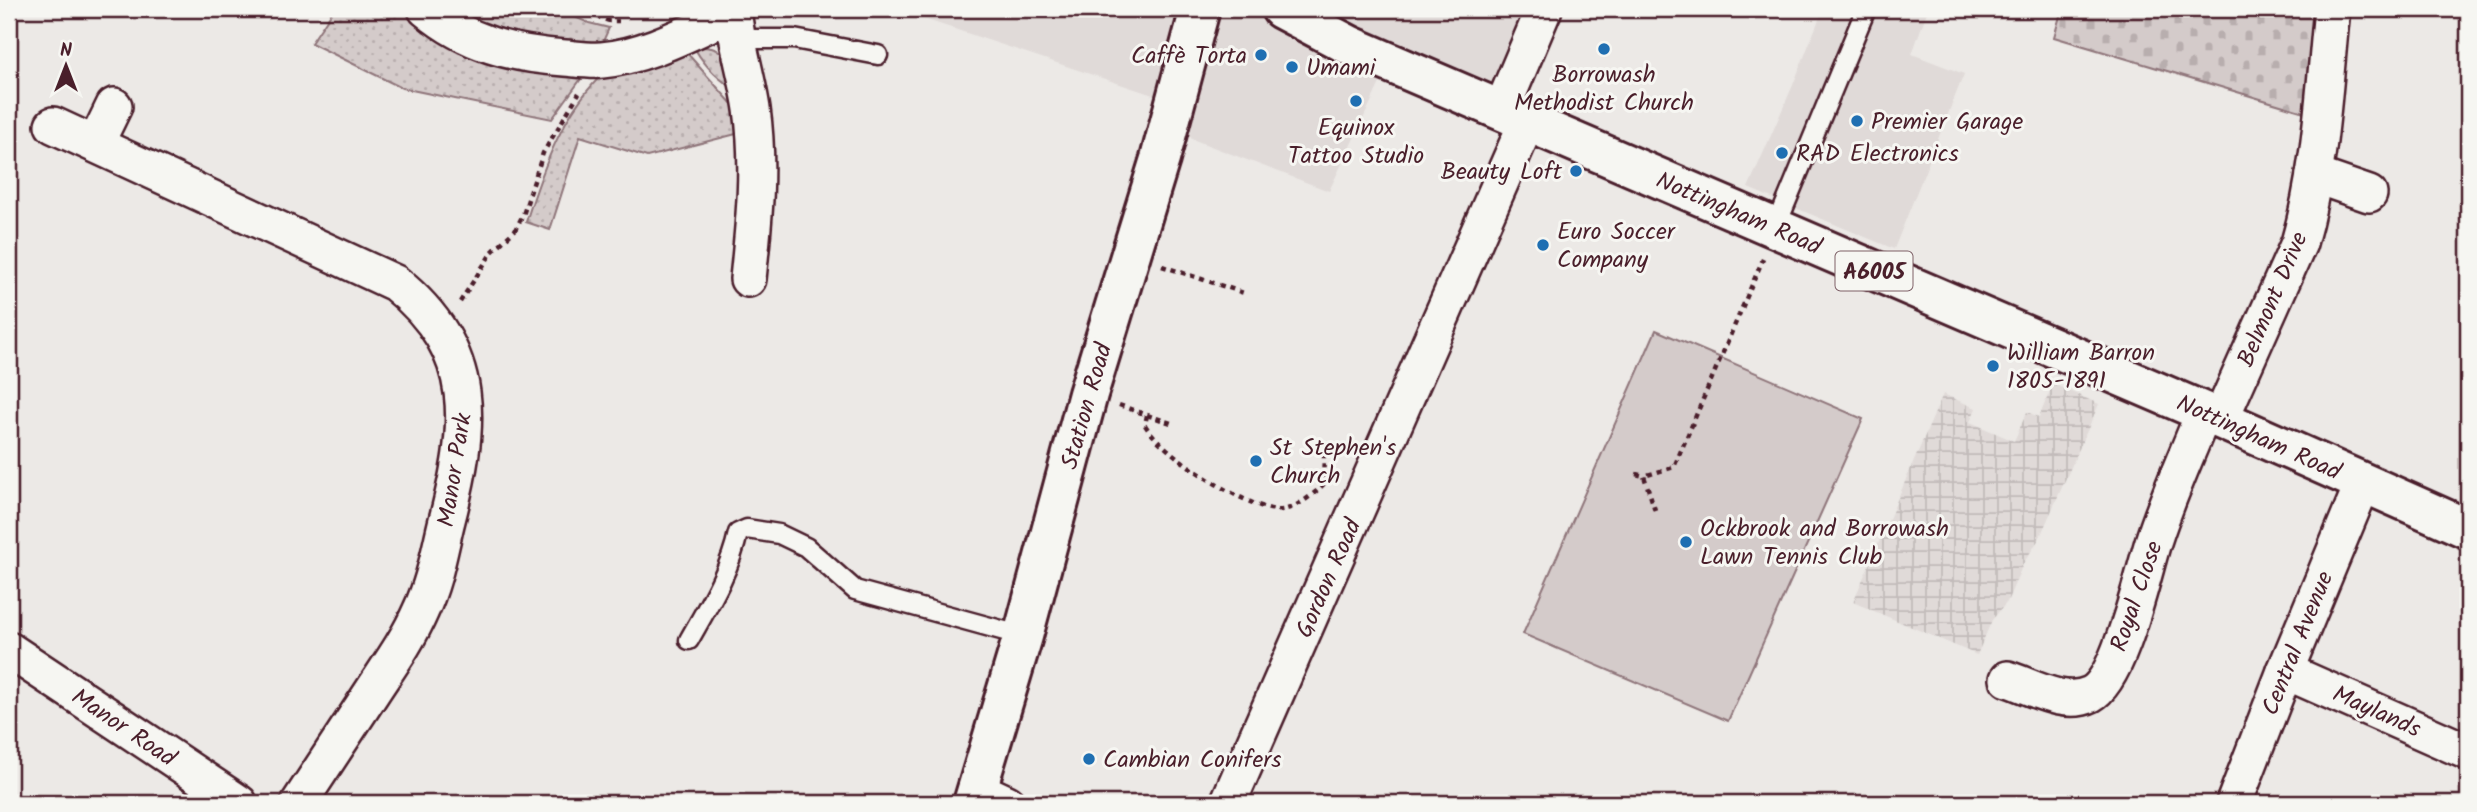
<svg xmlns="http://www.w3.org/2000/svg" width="2477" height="812" viewBox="0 0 2477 812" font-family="Kalam,sans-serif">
<defs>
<pattern id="industrial-grid" width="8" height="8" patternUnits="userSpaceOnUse" patternTransform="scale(1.75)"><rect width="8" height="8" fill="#e0dad8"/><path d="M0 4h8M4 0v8" fill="none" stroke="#c2bbba"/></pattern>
<pattern id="grass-dots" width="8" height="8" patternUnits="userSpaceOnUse" patternTransform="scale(1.75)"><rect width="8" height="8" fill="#d4cbca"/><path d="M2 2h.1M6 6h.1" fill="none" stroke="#b8aeae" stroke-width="1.8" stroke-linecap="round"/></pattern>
<pattern id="cemetery-stones" width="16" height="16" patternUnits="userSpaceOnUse" patternTransform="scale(1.75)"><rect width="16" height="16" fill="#d4cbca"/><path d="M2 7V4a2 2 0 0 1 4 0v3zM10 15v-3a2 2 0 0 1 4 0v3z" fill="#b8aeae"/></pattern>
</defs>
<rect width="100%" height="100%" fill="#ece9e6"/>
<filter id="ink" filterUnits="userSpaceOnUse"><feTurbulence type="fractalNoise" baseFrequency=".0143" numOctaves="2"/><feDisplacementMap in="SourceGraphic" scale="14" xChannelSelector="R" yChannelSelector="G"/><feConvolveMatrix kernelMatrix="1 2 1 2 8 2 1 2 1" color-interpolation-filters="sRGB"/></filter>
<g filter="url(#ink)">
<g fill="#e0dad8">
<path d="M901 9H1529L1494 87 1397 47 1329 191 1192 139 1156 96 900 11Z"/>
<path d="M1823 9H1928L1912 54 1964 74 1894 249 1748 188 1793 85Z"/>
</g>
<path fill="url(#industrial-grid)" d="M2053 384 2099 404 2039 539 2023 564 2007 602 1992 620 1977 655 1853 602 1943 394 1976 408 1970 422 2014 441 2027 412 2039 417Z"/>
<g fill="url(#grass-dots)" stroke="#8f757a" stroke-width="2">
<path d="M334 9H407L440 39 583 76 552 119 402 88 311 43Z"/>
<path d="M450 9H556L589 23 609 28 601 46 501 36Z"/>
<path d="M704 47C733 49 732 69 739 92 720 81 706 68 695 49Z"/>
<path d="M687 53 733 105 740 133 647 157 580 136 550 230 526 222C543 168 563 110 606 71Z"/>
</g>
<path fill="url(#cemetery-stones)" stroke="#8f757a" stroke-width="2" d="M2062 9H2318L2304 112 2054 37Z"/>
<path fill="#d4cbca" stroke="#8f757a" stroke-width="2" d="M1656 330 1863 419 1728 721 1523 634Z"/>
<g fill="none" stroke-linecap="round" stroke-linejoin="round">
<g stroke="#4a1f2b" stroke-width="23">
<g id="service">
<path d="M738 39H794L878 55"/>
<path d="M1775 229 1866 9"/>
<path d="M689 640C708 606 730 571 738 533L747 529 779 534 806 547 855 590 1023 636"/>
</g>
</g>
<g stroke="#4a1f2b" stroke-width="40">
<g id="minor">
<path d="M426 9C468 44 511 54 565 58 577 59 590 61 602 60 647 56 692 31 733 13"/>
<path d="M733 9C736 42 747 75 752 109 760 166 754 222 748 279"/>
<path d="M1501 111 1544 9"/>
<path d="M53 125 395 283C481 352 471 427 446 524 439 553 434 583 421 610 408 640 389 666 372 692 348 729 323 766 299 803"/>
<path d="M96 143 114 106"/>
<path d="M2314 175 2369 194"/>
<path d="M2220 420 2299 243C2321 167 2324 87 2332 9"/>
<path d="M9 650 239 803"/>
<path d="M2285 671 2468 752"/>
<path d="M2008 679C2032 687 2065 707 2091 694 2120 679 2143 574 2153 542 2167 498 2187 455 2204 412"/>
<path d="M977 789 1007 803"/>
<path d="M1228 803 1527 122"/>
<path d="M2234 803 2285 671 2363 483"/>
</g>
</g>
<g stroke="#4a1f2b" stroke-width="44">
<path id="secondary" d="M973 803 1023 636 1088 394 1160 159 1200 9"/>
</g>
<g stroke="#4a1f2b" stroke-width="44">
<path id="primary" d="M1281 9 1351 46 2204 412 2468 529"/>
</g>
<g stroke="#4a1f2b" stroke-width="4.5" stroke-dasharray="5 5" stroke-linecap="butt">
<path d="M577 9 609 21H619"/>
<path d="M1162 266 1244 293"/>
<path d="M460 302 492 252 515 230 523 215 543 153 579 93"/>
<path d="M1119 405 1147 415 1145 425C1164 455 1241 505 1276 510 1292 512 1313 495 1323 485L1324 454 1321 440"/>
<path d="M1147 415 1174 424"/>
<path d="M1636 474 1644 476"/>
<path d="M1655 510 1644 476 1674 467 1763 259"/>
</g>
<use href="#service" stroke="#f6f6f2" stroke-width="18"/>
<use href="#minor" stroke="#f6f6f2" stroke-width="35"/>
<use href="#secondary" stroke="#f6f6f2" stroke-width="38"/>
<use href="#primary" stroke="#f6f6f2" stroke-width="38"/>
</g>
</g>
<g fill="#1f6fb2" stroke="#f6f6f2" stroke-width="2.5">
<circle cx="1604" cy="49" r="7"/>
<circle cx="1261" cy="55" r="7"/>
<circle cx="1292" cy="67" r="7"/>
<circle cx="1356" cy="101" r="7"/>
<circle cx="1857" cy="121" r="7"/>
<circle cx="1782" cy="153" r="7"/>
<circle cx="1576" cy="171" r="7"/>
<circle cx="1543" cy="245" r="7"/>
<circle cx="1993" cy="366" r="7"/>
<circle cx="1256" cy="461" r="7"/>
<circle cx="1686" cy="542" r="7"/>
<circle cx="1089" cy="759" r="7"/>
</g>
<g text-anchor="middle" stroke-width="6" stroke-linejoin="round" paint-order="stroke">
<rect fill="#f6f6f2" stroke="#7e6067" stroke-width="2" x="1835.5" y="251.5" width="77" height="39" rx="5"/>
<g font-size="23" font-weight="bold" fill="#4a1f2b">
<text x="1874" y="279">A6005</text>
</g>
<g font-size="24" fill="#4a1f2b" stroke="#f6f6f2" text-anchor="start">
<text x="1247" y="63" text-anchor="end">Caffè Torta</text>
<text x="1306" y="75">Umami</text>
<text x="1604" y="82" text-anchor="middle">Borrowash<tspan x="1604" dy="28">Methodist Church</tspan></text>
<text x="1871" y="129">Premier Garage</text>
<text x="1356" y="135" text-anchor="middle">Equinox<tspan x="1356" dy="28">Tattoo Studio</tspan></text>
<text x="1796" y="161">RAD Electronics</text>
<text x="1562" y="179" text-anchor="end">Beauty Loft</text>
<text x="1557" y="239">Euro Soccer<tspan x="1557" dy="28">Company</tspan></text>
<text x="2007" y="360">William Barron<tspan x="2007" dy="28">1805-1891</tspan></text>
<text x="1270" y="455">St Stephen's<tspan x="1270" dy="28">Church</tspan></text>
<text x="1700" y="536">Ockbrook and Borrowash<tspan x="1700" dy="28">Lawn Tennis Club</tspan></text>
<text x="1103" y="767">Cambian Conifers</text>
</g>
<g font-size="24" fill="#4a1f2b" stroke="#f6f6f2">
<text transform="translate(1739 213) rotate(23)" y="8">Nottingham Road</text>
<text transform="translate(2272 299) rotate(-67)" y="8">Belmont Drive</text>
<text transform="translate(1086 406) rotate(-74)" y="8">Station Road</text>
<text transform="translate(2259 437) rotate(24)" y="8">Nottingham Road</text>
<text transform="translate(454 470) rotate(-81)" y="8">Manor Park</text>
<text transform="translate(1328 578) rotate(-66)" y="8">Gordon Road</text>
<text transform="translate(2136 596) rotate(-71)" y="8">Royal Close</text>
<text transform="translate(2297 643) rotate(-68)" y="8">Central Avenue</text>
<text transform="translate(2377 711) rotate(24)" y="8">Maylands</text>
<text transform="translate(124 727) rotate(34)" y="8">Manor Road</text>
</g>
</g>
<rect width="2477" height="812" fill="none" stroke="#f6f6f2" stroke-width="35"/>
<rect x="18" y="18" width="2442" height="777" fill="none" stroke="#4a1f2b" stroke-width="2.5" filter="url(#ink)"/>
<g transform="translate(66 66)" stroke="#f6f6f2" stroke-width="5" paint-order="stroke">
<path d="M0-5L12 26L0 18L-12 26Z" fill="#4a1f2b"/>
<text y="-10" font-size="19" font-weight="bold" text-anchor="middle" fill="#4a1f2b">N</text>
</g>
</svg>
